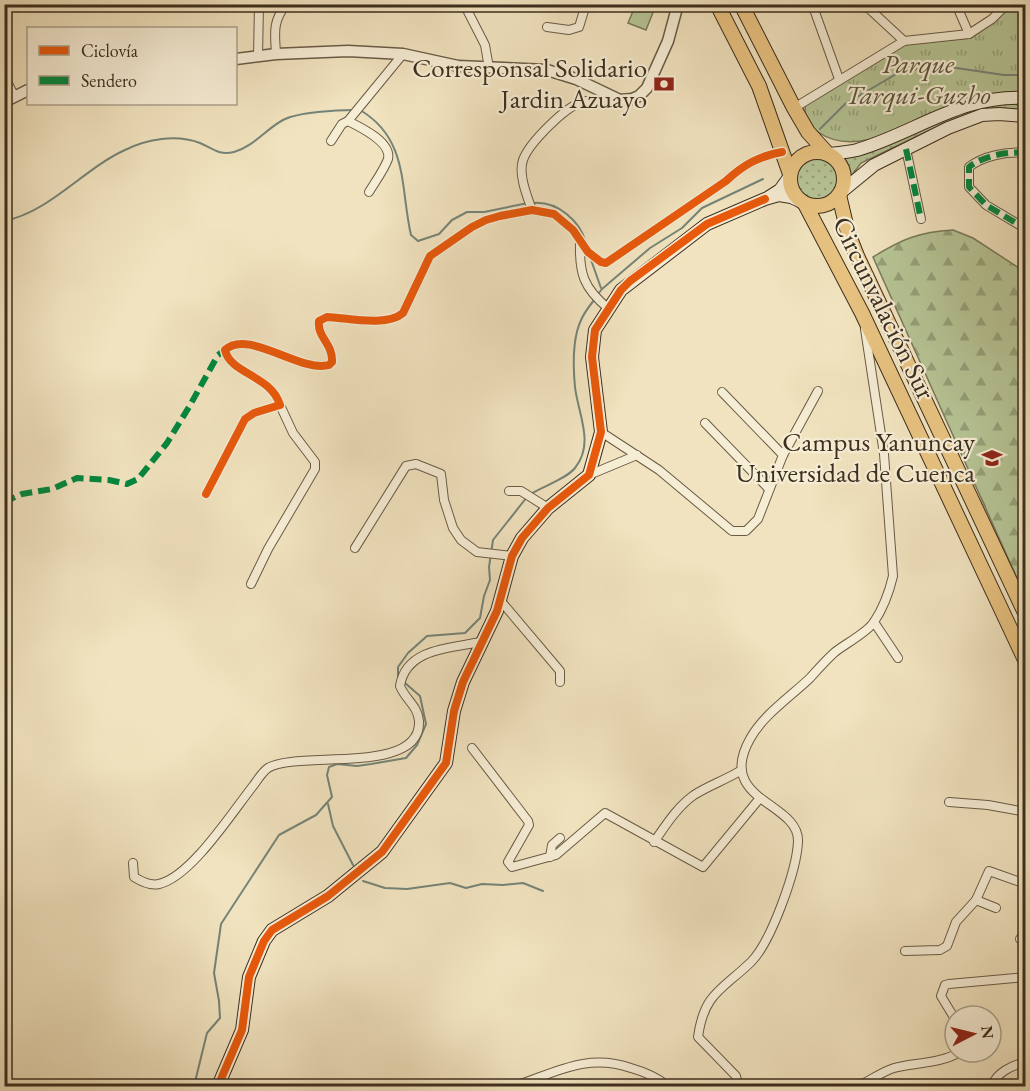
<svg xmlns="http://www.w3.org/2000/svg" width="1030" height="1091" viewBox="0 0 1030 1091" font-family="'EB Garamond',serif">
<defs>
<pattern id="grass-dots" width="8" height="8" patternUnits="userSpaceOnUse" patternTransform="scale(1.5)"><rect width="8" height="8" fill="#b6c495"/><path d="M2 2h.1M6 6h.1" fill="none" stroke="#95a079" stroke-width="1.8" stroke-linecap="round"/></pattern>
<pattern id="forest-firs" width="22" height="20" patternUnits="userSpaceOnUse" patternTransform="scale(1.5)"><rect width="22" height="20" fill="#b6c495"/><path d="M5 1l3.5 6h-7zM16 11l3.5 6h-7z" fill="#95a079"/></pattern>
<pattern id="park-tufts" width="24" height="20" patternUnits="userSpaceOnUse" patternTransform="scale(1.5)"><rect width="24" height="20" fill="#b6c495"/><path d="M3 7l-1-3M5 7V3M7 7l1-3M15 17l-1-3M17 17v-4M19 17l1-3" fill="none" stroke="#95a079"/></pattern>
</defs>
<rect width="100%" height="100%" fill="#f1e3bf"/>
<filter id="stains"><feTurbulence type="fractalNoise" baseFrequency=".00333" numOctaves="4"/><feColorMatrix values="0 0 0 0 .2 0 0 0 0 .09 0 0 0 0 .02 0 0 0 .5 -.17"/></filter>
<radialGradient id="worn" r=".72"><stop offset=".6" stop-color="#630" stop-opacity="0"/><stop offset="1" stop-color="#630" stop-opacity=".3"/></radialGradient>
<g fill="url(#grass-dots)" stroke="#79795a" stroke-width="1.5">
<path d="M988 104H1025V110L1002 108 982 111 926 132 861 163 849 179 848 168 841 158Z"/>
<circle cx="816" cy="178" r="23"/>
</g>
<path fill="url(#forest-firs)" stroke="#79795a" stroke-width="1.5" d="M953 230 973 238 1025 272V596L873 257C902 239 919 232 953 230Z"/>
<path fill="url(#park-tufts)" stroke="#79795a" stroke-width="1.5" d="M1000 5H1025V92C996 91 972 98 944 109 907 123 857 159 818 132 814 129 807 124 805 119 804 115 806 110 805 105L905 44 971 38Z"/>
<path fill="#b6c495" stroke="#79795a" stroke-width="1.5" d="M636 4 656 5 646 30 628 23Z"/>
<g fill="none" stroke-linecap="round" stroke-linejoin="round">
<g stroke="#758478" stroke-width="2">
<path d="M360 110C409 139 400 188 411 235L418 241 439 234 452 220 467 212H484L528 203"/>
<path d="M820 129 845 104 898 73 936 65 1004 75H1026"/>
<path d="M533 203C558 201 580 221 586 243"/>
<path d="M4 221C50 212 83 169 125 150 147 139 176 134 200 143 212 148 219 156 234 152 253 147 266 129 283 120 298 112 337 110 355 110"/>
<path d="M590 257 601 288"/>
<path d="M598 294 602 289 650 248 682 228 702 208 763 179"/>
<path d="M531 494C544 486 566 479 575 468 595 443 578 414 575 387 573 366 572 337 582 318 585 312 590 305 595 299"/>
<path d="M400 679 398 678V667L408 653 427 636 465 633 480 618 484 596 490 580 489 567 493 540 527 497"/>
<path d="M328 804 333 826 353 865"/>
<path d="M363 881 385 888 407 889 450 883 466 888 482 884 503 885 523 883 543 891"/>
<path d="M194 1086 207 1033 220 1018 219 1001 214 973 221 924 279 835 316 815 332 797 327 775 329 767 337 764 357 766 371 764 406 758 417 745 426 724 420 696 405 683"/>
</g>
<g stroke="#695b46" stroke-width="10">
<g id="minor">
<path d="M464 4 485 45 489 68"/>
<path d="M815 4V12L839 79"/>
<path d="M864 4 904 41"/>
<path d="M956 4 969 34"/>
<path d="M925 7 929 4"/>
<path d="M547 27 569 30 579 27 586 4"/>
<path d="M276 54C275 33 272 23 286 4"/>
<path d="M258 57 259 4"/>
<path d="M4 76 15 97"/>
<path d="M794 108 904 41 969 34 992 19 1007 4"/>
<path d="M348 121 403 54"/>
<path d="M331 141 342 124 348 121C360 127 392 142 388 159 384 170 375 182 369 192"/>
<path d="M906 149 921 219"/>
<path d="M1026 153C1007 151 983 156 969 167V187L986 205 1026 229"/>
<path d="M532 210C527 196 518 174 523 160 529 143 565 107 582 102 593 99 608 101 619 100"/>
<path d="M580 241C579 273 583 288 609 309"/>
<path d="M705 423 769 489"/>
<path d="M601 432 659 470 732 531H746L758 519 783 455 722 392"/>
<path d="M783 455 818 391"/>
<path d="M589 475 637 455"/>
<path d="M509 491H521L548 508"/>
<path d="M206 494 245 419 254 413 280 405C271 375 230 374 225 350 248 328 300 373 329 365L332 362C333 343 317 338 319 321L327 317C348 318 387 327 403 313L430 256 472 227 486 220 500 216 532 210 554 214 573 230 588 252 601 262 606 263 726 181C743 165 759 156 782 152"/>
<path d="M355 548 406 466 416 464 441 474 444 500 453 528 461 540 477 552 512 556"/>
<path d="M251 584 268 549 315 469V462L293 433 280 405"/>
<path d="M500 600 560 671V682"/>
<path d="M874 622 898 658"/>
<path d="M472 748 528 821 529 825 508 862 512 867 556 855 605 813 703 867 760 798"/>
<path d="M949 802 988 805 1026 812"/>
<path d="M654 842C666 825 677 807 694 795 708 786 725 780 740 771"/>
<path d="M550 857 552 845 560 838"/>
<path d="M133 863 134 877C142 882 150 886 159 884 191 877 233 811 253 786 257 781 262 772 268 768 296 750 422 776 419 721 418 706 405 699 400 686 406 648 451 648 481 642"/>
<path d="M976 900 996 908"/>
<path d="M1020 939 1026 931"/>
<path d="M905 951 940 950 947 946 956 922 976 900 989 871 1026 884"/>
<path d="M955 1019 941 996 945 985 949 984 1026 977"/>
<path d="M864 1083C874 1078 884 1071 894 1068 913 1063 944 1063 959 1052"/>
<path d="M515 1086C557 1072 587 1053 631 1068 645 1072 657 1077 668 1086"/>
<path d="M738 1086 736 1076 698 1037C704 993 722 990 751 962 771 942 797 870 798 841 799 802 715 801 750 739 763 715 790 697 810 678 818 669 826 660 835 652 845 644 868 632 874 622 884 607 889 593 893 576L884 454 865 329"/>
<path d="M992 1086C996 1073 1012 1065 1026 1062"/>
</g>
</g>
<g stroke="#695b46" stroke-width="13">
<g id="tertiary">
<path d="M236 59 276 54 348 51 403 54 458 66 547 70 576 79 620 100 632 99 639 96 647 88 668 41 678 4"/>
<path d="M4 102 28 90"/>
</g>
</g>
<g stroke="#3c2e1e" stroke-width="14">
<g id="secondary">
<path d="M829 154C838 153 848 152 857 150 915 133 962 94 1026 98"/>
<path d="M841 192 874 165 948 128 982 115 999 114 1026 116"/>
<path d="M769 197 780 190 790 176"/>
<path d="M218 1086 242 1030 249 977 264 941 272 930 328 896 382 852 446 763 454 711 463 682 497 611 512 556 522 538 548 508 589 475 601 432 592 357 595 330 621 290 707 224 765 199 779 195 791 197 802 202"/>
</g>
</g>
<g stroke="#3c2e1e" stroke-width="16">
<g id="trunk">
<path d="M717 4 759 86 790 174"/>
<path d="M741 4 794 108 808 132 827 153"/>
<circle cx="817" cy="179" r="27"/>
<path d="M839 195 848 233 857 256 1026 615"/>
<path d="M805 204 862 313 1026 662"/>
</g>
</g>
<use href="#minor" stroke="#f6edd5" stroke-width="8"/>
<use href="#tertiary" stroke="#f6edd5" stroke-width="10"/>
<use href="#secondary" stroke="#f6edd5" stroke-width="12"/>
<use href="#trunk" stroke="#e8c280" stroke-width="14"/>
<g stroke="#00873e" stroke-width="6" stroke-dasharray="12 6" stroke-linecap="butt">
<path d="M925 7 929 4"/>
<path d="M906 149 921 219"/>
<path d="M1026 153C1007 151 983 156 969 167V187L986 205 1026 229"/>
<path d="M4 502 22 494 52 489 77 478 109 480 127 484 138 479 167 443 189 407 218 355 225 350"/>
</g>
<g stroke="#f6edd5" stroke-width="11">
<g id="cycleway">
<path d="M206 494 245 419 254 413 280 405C271 375 230 374 225 350 248 328 300 373 329 365L332 362C333 343 317 338 319 321L327 317C348 318 387 327 403 313L430 256 472 227 486 220 500 216 532 210 554 214 573 230 588 252 601 262 606 263 726 181C743 165 759 156 782 152"/>
<path d="M218 1086 242 1030 249 977 264 941 272 930 328 896 382 852 446 763 454 711 463 682 497 611 512 556 522 538 548 508 589 475 601 432 592 357 595 330 621 290 630 281 707 224 765 199"/>
</g>
</g>
<use href="#cycleway" stroke="#e8590c" stroke-width="8"/>
</g>
<defs>
<g id="bank-bare" transform="scale(1.62)"><path d="M-6-4H6V4H-6ZM0-2.3a2.3 2.3 0 1 0 0 4.6a2.3 2.3 0 1 0 0-4.6Z" fill="#8f2418" stroke="#f6edd5" stroke-width="2.5" paint-order="stroke"/></g>
<g id="university-bare" transform="scale(1.62)"><path d="M0-5L7-2L0 1L-7-2ZM-4 1L0 2.5L4 1V4Q0 6-4 4Z" fill="#8f2418" stroke="#f6edd5" stroke-width="2.5" paint-order="stroke"/></g>
</defs>
<g fill-rule="evenodd">
<use href="#bank-bare" x="664" y="84"/>
<use href="#university-bare" x="992" y="458"/>
</g>
<g text-anchor="middle" stroke-width="4.5" stroke-linejoin="round" paint-order="stroke">
<g font-size="27" font-style="italic" fill="#5a543c" stroke="#f6edd5">
<text x="918" y="73">Parque<tspan x="918" dy="31">Tarqui-Guzho</tspan></text>
</g>
<g font-size="27" fill="#3c2e1e" stroke="#f6edd5" text-anchor="end">
<text x="647" y="77">Corresponsal Solidario<tspan x="647" dy="31">Jardin Azuayo</tspan></text>
<text x="975" y="451">Campus Yanuncay<tspan x="975" dy="31">Universidad de Cuenca</tspan></text>
</g>
<g font-size="27" fill="#3c2e1e" stroke="#f6edd5">
<text transform="translate(884 308) rotate(64)" y="9">Circunvalación Sur</text>
</g>
</g>
<rect width="1030" height="1091" fill="none" stroke="#f1e3bf" stroke-width="24"/>
<rect x="6" y="6" width="1018" height="1079" fill="none" stroke="#3c2e1e" stroke-width="3"/>
<rect x="12" y="12" width="1006" height="1067" fill="none" stroke="#3c2e1e" stroke-width="1.5"/>
<rect x="27" y="27" width="210" height="78" fill="#f6edd5" stroke="#aca18c" stroke-width="1.5"/>
<rect x="39" y="46" width="30" height="9" fill="#e8590c" stroke="#aca18c" stroke-width="1.5"/>
<text x="81" y="57" font-size="18" fill="#3c2e1e">Ciclovía</text>
<rect x="39" y="76" width="30" height="9" fill="#00873e" stroke="#aca18c" stroke-width="1.5"/>
<text x="81" y="87" font-size="18" fill="#3c2e1e">Sendero</text>
<g transform="translate(973 1034) rotate(83)"><circle r="28" fill="#f6edd5" stroke="#aca18c" stroke-width="1.5"/>
<path d="M0-4.5L10 22L0 15L-10 22Z" fill="#8f2418"/>
<text y="-9" font-size="16" font-weight="bold" text-anchor="middle" fill="#3c2e1e">N</text>
</g>
<rect width="100%" height="100%" filter="url(#stains)"/>
<rect width="100%" height="100%" fill="url(#worn)"/>
</svg>
